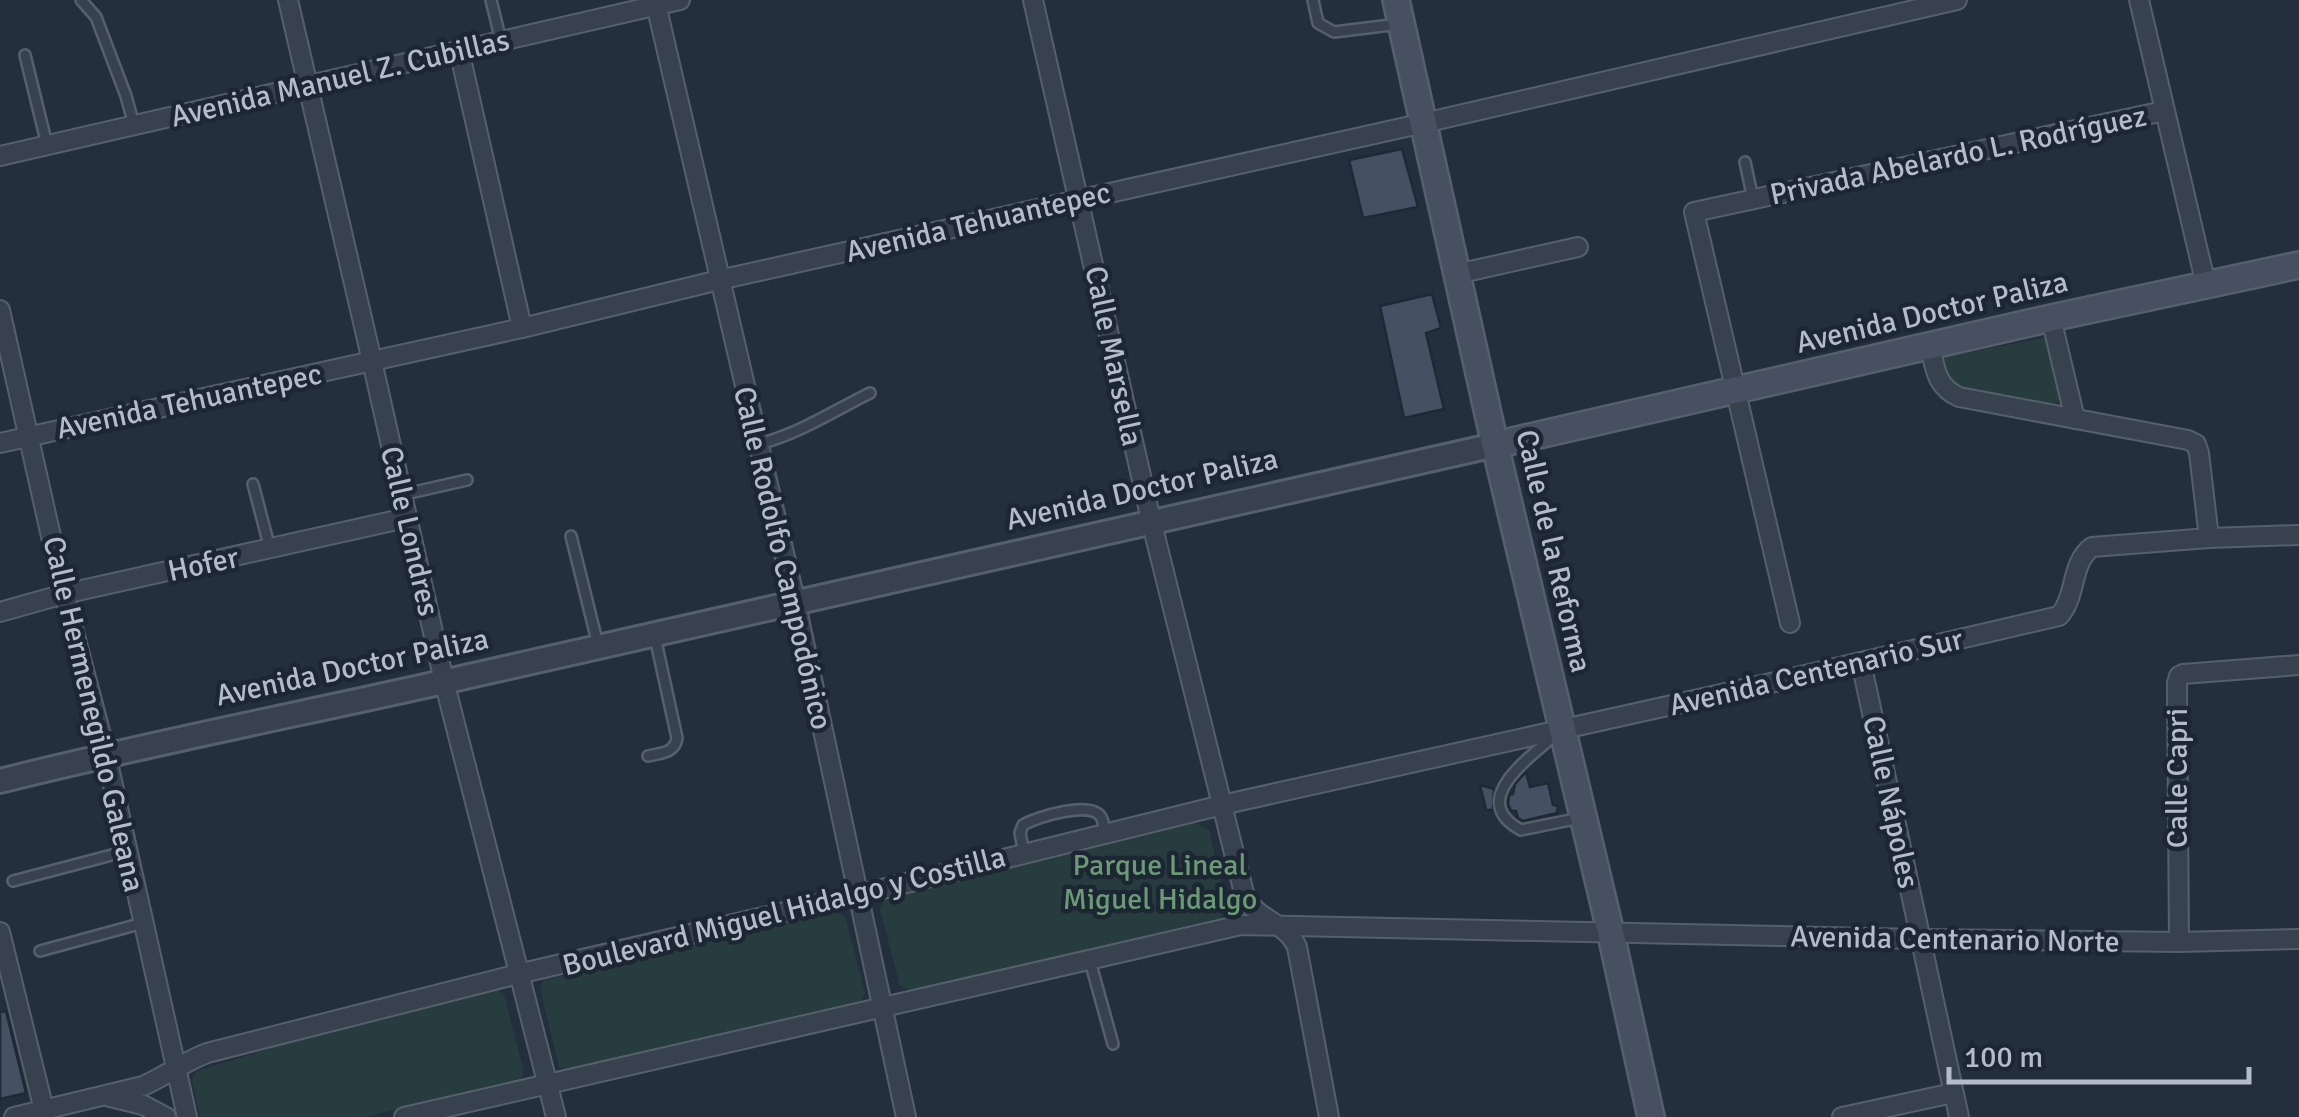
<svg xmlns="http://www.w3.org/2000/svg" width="2299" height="1117" viewBox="0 0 2299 1117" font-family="Signika,sans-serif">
<rect width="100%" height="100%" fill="#242f3e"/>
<g fill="#263c3f">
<path d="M2048 337 2061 393 2060 400 2053 405 1959 390 1947 381 1940 358Z"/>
<path d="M1196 823 1209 830 1228 909 1221 918 910 990 900 986 880 909 885 899Z"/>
<path d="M835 911 845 916 865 993 861 1001 567 1070 559 1067 540 988 544 980Z"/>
<path d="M498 990 504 994 524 1072 520 1080 364 1117H200L192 1080 197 1071 269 1049 306 1035Z"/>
</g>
<g fill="#455162" stroke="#1f2835" stroke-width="2.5">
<path d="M1402 149 1418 207 1363 218 1349 160Z"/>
<path d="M1432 294 1441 328 1426 333 1444 409 1404 418 1380 306Z"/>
<path d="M1526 772 1530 787 1548 783 1553 805 1558 806 1557 813 1523 821 1518 818 1516 811H1511L1508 804 1509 795 1513 794 1515 784Z"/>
<path d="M1480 785 1494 789 1493 810H1486Z"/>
<path d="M6 1011 26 1093 0 1099V1012Z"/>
</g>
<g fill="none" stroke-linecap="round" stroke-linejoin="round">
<g stroke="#565f6c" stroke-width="14">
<g id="service">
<path d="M81 0 96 17 126 96 134 125"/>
<path d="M491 0 501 41"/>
<path d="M1313 0 1318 23 1334 32 1399 24"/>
<path d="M25 55 47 145"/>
<path d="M1745 162 1753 199"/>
<path d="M759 444C800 433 832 412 870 393"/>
<path d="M253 484 270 549"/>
<path d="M401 495 467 480"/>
<path d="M571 536 598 645"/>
<path d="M1556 734C1531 757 1466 800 1521 830L1580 818"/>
<path d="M648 756C661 753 675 753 677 738L655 637"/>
<path d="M1024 853 1020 833 1023 825C1037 817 1091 800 1101 817 1104 822 1104 828 1105 834"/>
<path d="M13 881 127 851"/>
<path d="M40 951 143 923"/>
<path d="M1090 961 1113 1044"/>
</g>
</g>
<g stroke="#565f6c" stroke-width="22">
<g id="minor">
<path d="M288 0 372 361 444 681 556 1117"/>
<path d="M655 0 795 600 906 1117"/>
<path d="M1033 0 1151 520 1245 897C1257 920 1287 923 1297 947L1329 1117"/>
<path d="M2139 0 2206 285"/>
<path d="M459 50 522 328"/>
<path d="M0 156 680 0"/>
<path d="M1457 274 1578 247"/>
<path d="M0 310 64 594 106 754 187 1117"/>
<path d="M2051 318 2075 419"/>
<path d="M1930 346C1935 368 1936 387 1959 397L2188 440 2196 444 2199 453 2209 538"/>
<path d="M0 443 522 328 719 280 1424 123 1957 0"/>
<path d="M0 612 64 594 406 518"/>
<path d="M1790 623 1694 212 2164 111"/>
<path d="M1861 662 1959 1117"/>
<path d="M0 932 44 1110"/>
<path d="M2179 942 2177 683 2179 676 2183 674 2299 665"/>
<path d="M110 1097 143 1105 166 1117"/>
<path d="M14 1117 143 1086C165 1076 184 1062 207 1053L518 974 858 895 1222 805 1771 683 2059 616C2077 597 2070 563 2092 547L2209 538 2299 535"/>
<path d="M404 1117 1241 925 1920 939 2179 942 2299 939"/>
<path d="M1842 1117 1953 1093"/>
</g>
</g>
<g stroke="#565f6c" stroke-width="28">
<path id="tertiary" d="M0 781C147 744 296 715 443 682 794 603 1144 521 1495 445"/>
</g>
<g stroke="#565f6c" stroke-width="30">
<g id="secondary">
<path d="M1396 0 1495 445 1611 934 1651 1117"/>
<path d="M1495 445 2051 318 2299 265"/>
</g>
</g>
<use href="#service" stroke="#38414e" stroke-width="9"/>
<use href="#minor" stroke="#38414e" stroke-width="18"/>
<use href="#tertiary" stroke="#38414e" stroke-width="22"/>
<use href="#secondary" stroke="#465061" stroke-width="25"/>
</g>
<g text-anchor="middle" stroke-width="9" stroke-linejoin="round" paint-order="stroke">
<g font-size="30" fill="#b4bcc9" stroke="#1d2633">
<text transform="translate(340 78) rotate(-13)" y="10">Avenida Manuel Z. Cubillas</text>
<text transform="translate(1958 155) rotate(-12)" y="10">Privada Abelardo L. Rodríguez</text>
<text transform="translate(978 222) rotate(-13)" y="10">Avenida Tehuantepec</text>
<text transform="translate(1932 312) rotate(-13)" y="10">Avenida Doctor Paliza</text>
<text transform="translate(1114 356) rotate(78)" y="10">Calle Marsella</text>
<text transform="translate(189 401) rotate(-12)" y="10">Avenida Tehuantepec</text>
<text transform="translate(1142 489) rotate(-13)" y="10">Avenida Doctor Paliza</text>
<text transform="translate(410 531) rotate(77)" y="10">Calle Londres</text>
<text transform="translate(1554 551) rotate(77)" y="10">Calle de la Reforma</text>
<text transform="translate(783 558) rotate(77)" y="10">Calle Rodolfo Campodónico</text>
<text transform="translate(203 564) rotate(-12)" y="10">Hofer</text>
<text transform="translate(352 667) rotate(-12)" y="10">Avenida Doctor Paliza</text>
<text transform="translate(1816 672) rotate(-13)" y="10">Avenida Centenario Sur</text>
<text transform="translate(94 714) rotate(77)" y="10">Calle Hermenegildo Galeana</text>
<text transform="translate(2177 778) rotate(-90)" y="10">Calle Capri</text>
<text transform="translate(1891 802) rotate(78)" y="10">Calle Nápoles</text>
<text transform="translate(784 911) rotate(-14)" y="10">Boulevard Miguel Hidalgo y Costilla</text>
<text transform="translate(1955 939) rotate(1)" y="10">Avenida Centenario Norte</text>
</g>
<g font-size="30" fill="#6b9a76" stroke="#1d2633">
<text x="1160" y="875">Parque Lineal<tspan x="1160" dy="34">Miguel Hidalgo</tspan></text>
</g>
</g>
<path d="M1949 1067v15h300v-15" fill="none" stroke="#b4bcc9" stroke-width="5"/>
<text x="1964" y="1067" font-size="30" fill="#b4bcc9" stroke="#1d2633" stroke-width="8" paint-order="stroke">100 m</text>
</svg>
